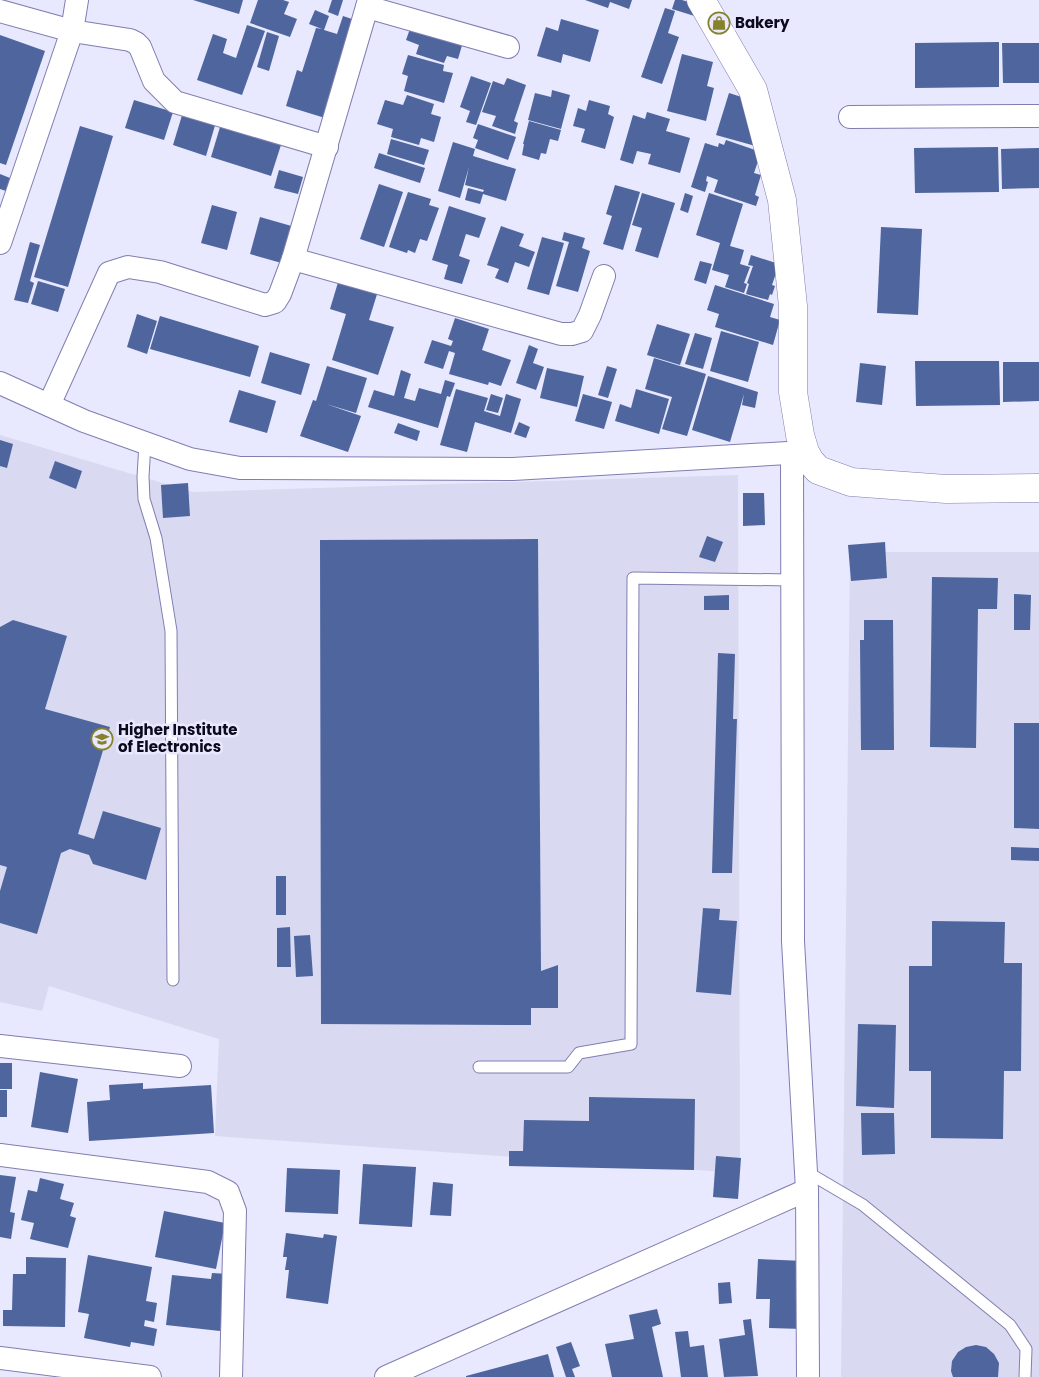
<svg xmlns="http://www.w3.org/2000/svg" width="1039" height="1377" viewBox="0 0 1039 1377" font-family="Poppins,sans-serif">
<rect width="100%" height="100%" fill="#e8e8fe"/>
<g fill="#d9d9f2">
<path d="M0 435 193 492 738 475 740 1173 215 1136 219 1039 49 986 42 1011 0 1002Z"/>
<path d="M850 552H1039V1377H841Z"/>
</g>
<g fill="#4e659e">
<path d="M193 0H243L239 14Z"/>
<path d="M258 0H283L289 2 284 14 297 19 290 37 250 23Z"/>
<path d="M332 0H343L338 16 328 12Z"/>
<path d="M585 0H632L629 9 610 2 608 8Z"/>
<path d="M675 0H682L704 7 701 18 672 9Z"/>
<path d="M665 8 675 11 668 33 679 37 662 84 641 77Z"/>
<path d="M315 10 329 16 324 30 337 34 343 16 352 19 325 118 286 106 297 70 302 72 316 28 322 29 309 24Z"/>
<path d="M561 19 599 30 590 62 563 54 561 63 537 56 546 27 558 31Z"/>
<path d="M247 25 265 31 242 95 197 80 213 34 227 39 223 53 236 58Z"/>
<path d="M411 26 463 42 458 59 447 56 444 63 416 54 419 45 406 40Z"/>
<path d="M267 32 279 36 269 71 257 67Z"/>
<path d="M0 35 45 51 6 165 0 163Z"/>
<path d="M999 42V87L915 88V43Z"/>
<path d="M1002 43H1039V83H1003Z"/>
<path d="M682 54 713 62 707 86 714 88 706 121 667 111Z"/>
<path d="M408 55 444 65 443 71 453 73 444 103 404 91 408 76 402 74Z"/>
<path d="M471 76 491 83 476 125 466 122 470 111 460 107Z"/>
<path d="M507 78 526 85 514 121 518 123 515 134 492 126 496 116 482 112 493 81 504 85Z"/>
<path d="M552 90 570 95 561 129 528 120 535 93 551 97Z"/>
<path d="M729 93 751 100 759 147 716 135Z"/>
<path d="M407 95 434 104 431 114 441 117 434 142 421 138 419 145 391 137 393 129 377 124 385 100 403 105Z"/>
<path d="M134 100 173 112 164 140 125 128Z"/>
<path d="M589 100 610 106 608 114 614 117 605 149 581 142 585 129 573 126 578 108 586 111Z"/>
<path d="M183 112 216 122 206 156 173 145Z"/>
<path d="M647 112 670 119 666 131 690 138 680 173 648 164 651 154 637 151 633 164 620 160 633 115 645 119Z"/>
<path d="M529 121 561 130 558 141 550 139 546 154 541 153 539 160 522 155 524 144H523Z"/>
<path d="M478 124 516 137 508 160 475 148 478 140 473 138Z"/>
<path d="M80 126 113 136 68 287 34 277Z"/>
<path d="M220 127 281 145 271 176 211 157Z"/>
<path d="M391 139 429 150 424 165 387 154Z"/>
<path d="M726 140 761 152 754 173 761 175 755 195 759 197 756 206 714 192 718 180 707 176 706 181 708 182 705 192 691 187 705 143 718 147 719 143 724 145Z"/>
<path d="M453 142 475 149 473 156 516 169 506 201 483 194 480 204 465 200 468 188 483 192 484 190 465 185 469 167 460 198 438 191Z"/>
<path d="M998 147 999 192 915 193 914 148Z"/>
<path d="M1039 148V188L1002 189 1001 149Z"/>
<path d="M379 153 425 168 420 183 374 168Z"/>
<path d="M279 170 303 177 298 194 274 188Z"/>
<path d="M0 174 10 178 6 191 0 189Z"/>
<path d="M379 184 403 192 384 247 360 239Z"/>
<path d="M615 185 640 192 623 250 603 244 612 216 606 214Z"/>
<path d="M408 192 431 199 429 205 439 208 427 241 420 239 415 253 408 250 407 253 389 247Z"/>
<path d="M642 193 675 203 658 258 635 251 642 228 632 225Z"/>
<path d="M685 193 693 196 688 213 680 210Z"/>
<path d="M709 193 743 204 730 246 744 250 740 264 750 267 744 283 747 284 744 293 725 287 729 275 712 270 720 243 696 235Z"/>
<path d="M212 205 237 212 227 250 201 243Z"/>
<path d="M449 206 486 218 479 238 466 234 459 256 470 260 462 284 444 279 448 265 432 260Z"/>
<path d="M260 217 295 227 285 264 250 254Z"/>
<path d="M501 226 524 234 519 246 535 252 529 267 515 262 508 283 495 278 499 269 487 265Z"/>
<path d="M881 227 922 229 918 315 877 313Z"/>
<path d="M564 232 585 238 582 248 590 251 578 292 556 286 569 242 562 240Z"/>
<path d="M542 237 564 243 549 295 527 289Z"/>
<path d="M30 242 40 245 30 281 34 283 28 303 14 300Z"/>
<path d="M751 255 779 264 772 285 775 286 772 295 770 294 768 300 746 294 749 284 747 283 753 266 748 265Z"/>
<path d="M700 261 712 264 706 284 694 280Z"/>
<path d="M339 279 378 291 369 320 394 327 378 375 332 360 346 314 330 309Z"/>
<path d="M38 281 65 289 58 312 31 304Z"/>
<path d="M715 285 774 304 770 317 780 320 773 345 715 327 719 314 707 310Z"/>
<path d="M137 314 157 321 147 354 127 347Z"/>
<path d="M160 316 259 346 250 377 150 349Z"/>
<path d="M455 318 489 329 482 350 511 360 501 386 489 382 488 385 449 374 455 353 449 351 443 369 424 363 432 340 451 346 453 341 448 339Z"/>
<path d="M657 324 690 334 680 365 647 355Z"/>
<path d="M721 331 759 342 748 382 710 371Z"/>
<path d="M695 333 712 338 703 369 685 364Z"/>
<path d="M529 345 538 349 533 363 544 367 536 390 516 383Z"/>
<path d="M270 352 310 364 301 395 261 383Z"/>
<path d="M654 358 706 374 687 436 662 429 672 397 645 389Z"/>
<path d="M915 361H999L1000 405 916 406Z"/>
<path d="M1003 362H1039V401L1003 402Z"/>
<path d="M860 363 886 366 882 405 856 402Z"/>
<path d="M327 366 367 378 356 413 326 404 361 416 348 452 300 436 313 400 316 401Z"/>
<path d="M607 366 617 369 608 398 598 395Z"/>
<path d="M547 368 584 376 577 407 540 398Z"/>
<path d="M401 370 411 374 404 398 415 401 419 388 441 394 445 380 455 383 450 397 447 396 438 428 368 407 374 390 394 396Z"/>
<path d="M708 376 758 392 755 408 742 405 744 394 730 442 692 430Z"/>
<path d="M456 389 488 398 484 411 500 416 506 394 521 399 511 433 475 422 467 452 440 445Z"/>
<path d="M636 389 669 399 659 434 615 421 620 404 631 408Z"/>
<path d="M239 390 276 401 267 433 229 422Z"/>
<path d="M491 394 503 398 498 413 486 410Z"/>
<path d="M583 394 612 402 604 429 575 421Z"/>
<path d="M519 422 530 427 526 438 514 434Z"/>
<path d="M398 423 420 431 417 441 394 433Z"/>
<path d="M0 440 13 444 7 468 0 466Z"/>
<path d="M55 461 82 471 76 489 49 478Z"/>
<path d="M188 483 190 516 163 518 161 485Z"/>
<path d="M743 493H764L765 525 743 526Z"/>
<path d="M707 536 723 542 715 562 699 557Z"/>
<path d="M538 539 541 971 558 965V1008H531V1025L321 1024 320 540Z"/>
<path d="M885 542 887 578 851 581 848 545Z"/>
<path d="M932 577 998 578 997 609H978L976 748 930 747Z"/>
<path d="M1014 594 1031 595 1030 630H1014Z"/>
<path d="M729 595V610H704V596Z"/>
<path d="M13 620 67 636 45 709 110 727 78 834 94 839 103 811 161 828 146 880 93 864 89 855 70 849 61 853 37 934 0 923V891L7 867 0 865V627Z"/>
<path d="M864 620H893L894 750H861L860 640H864Z"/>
<path d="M718 653 735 654 733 719H737L732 873H712Z"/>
<path d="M1014 723H1039V829L1014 828Z"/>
<path d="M1011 847 1039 848V861L1011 860Z"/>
<rect x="276" y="876" width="10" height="39"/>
<path d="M703 908 720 909 719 920 737 921 731 995 696 992Z"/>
<path d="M932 921 1005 922 1004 963H1022L1021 1071H1004L1003 1139 931 1138V1071H909V966H932Z"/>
<path d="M290 927 291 967H277V928Z"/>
<path d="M310 935 313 976 296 977 294 936Z"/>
<path d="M858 1024 896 1025 894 1108 856 1106Z"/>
<rect x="0" y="1063" width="12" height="26"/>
<path d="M40 1072 78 1079 68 1133 31 1127Z"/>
<path d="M143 1083V1089L211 1085 214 1133 89 1141 87 1102 110 1100 109 1085Z"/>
<rect x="0" y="1090" width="7" height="27"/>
<path d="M589 1097 695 1099 694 1170 509 1166V1151H523L524 1120 589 1121Z"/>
<path d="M861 1113H894L895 1154 862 1155Z"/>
<path d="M716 1156 741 1158 738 1199 713 1197Z"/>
<path d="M363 1164 416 1167 412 1227 359 1224Z"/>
<path d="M287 1168 340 1170 338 1214 285 1212Z"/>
<path d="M0 1175 16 1177 10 1212 15 1213 11 1239 0 1237Z"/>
<path d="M40 1178 64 1184 60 1199 74 1203 70 1216 76 1218 68 1248 30 1239 34 1223 21 1220 28 1190 37 1192Z"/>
<path d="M433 1182 453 1184 451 1216 430 1215Z"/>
<path d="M164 1211 225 1223 216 1269 155 1257Z"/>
<path d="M286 1233 323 1238 324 1234 337 1236 328 1304 286 1298 289 1270H285L287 1257H283Z"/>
<path d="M88 1255 152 1267 146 1301 157 1303 154 1322 145 1320 144 1326 157 1329 154 1346 131 1342 130 1347 84 1338 89 1314 78 1312Z"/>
<path d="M26 1257 66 1258 65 1327 3 1326V1310H12L13 1274H26Z"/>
<path d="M758 1259 805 1261 803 1329 769 1328 770 1299H756Z"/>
<path d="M212 1273 228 1274 220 1331 166 1325 172 1275 211 1279Z"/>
<path d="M730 1282 732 1303 719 1304 718 1283Z"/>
<path d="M657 1309 661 1324 652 1327 663 1377H612L605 1344 634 1339 629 1315Z"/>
<path d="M751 1319 758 1376 724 1377 719 1339 745 1335 743 1320Z"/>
<path d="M688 1331 690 1347 704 1345 708 1377H681L675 1332Z"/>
<path d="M571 1342 580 1366 572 1369 575 1377H566L556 1347Z"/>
<path d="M976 1345 986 1347 994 1354 999 1363 998 1377H953L951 1371 952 1361 958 1352 966 1347Z"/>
<path d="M548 1354 554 1377H466V1376Z"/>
</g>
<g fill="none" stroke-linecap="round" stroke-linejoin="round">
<g stroke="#807eb0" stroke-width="13">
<g id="service">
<path d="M145 443 143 477 144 499 156 538 171 631 173 980"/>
<path d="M479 1067H568L579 1053 631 1044 633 578 792 580"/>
<path d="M807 1172 863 1205 1010 1325 1026 1349 1025 1377"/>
</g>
</g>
<g stroke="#807eb0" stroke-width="24">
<g id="minor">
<path d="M367 7 508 47"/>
<path d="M0 11 72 31 130 40 136 43 140 47 154 81 175 102 327 147"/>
<path d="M850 117 1039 116"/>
<path d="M0 243 72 31 77 0"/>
<path d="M293 259 561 334H572L582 331 590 315 604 276"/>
<path d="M0 383 84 421 190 459 240 468 513 469 805 452"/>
<path d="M49 405 109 273 128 267 160 272 265 305 275 302 280 294 293 259 369 0"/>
<path d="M792 453 793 941 807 1190 808 1377"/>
<path d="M0 1046 180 1066"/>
<path d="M0 1155 208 1182 228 1192 235 1211 231 1377"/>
<path d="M0 1358 150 1377"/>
<path d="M386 1377 807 1190"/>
</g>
</g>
<g stroke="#807eb0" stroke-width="29">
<path id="tertiary" d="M701 0 753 90 782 200 793 306V392L800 435 805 452 810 461 818 470 851 482 946 489 1039 488"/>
</g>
<use href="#service" stroke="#fff" stroke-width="11"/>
<use href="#minor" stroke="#fff" stroke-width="22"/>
<use href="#tertiary" stroke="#fff" stroke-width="28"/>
</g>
<defs>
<g id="shop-ring" transform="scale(1.125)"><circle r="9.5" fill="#e8e8fe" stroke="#86822a" stroke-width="1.5"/><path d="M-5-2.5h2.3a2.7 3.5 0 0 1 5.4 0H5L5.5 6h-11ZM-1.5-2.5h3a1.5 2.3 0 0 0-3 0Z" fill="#86822a"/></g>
<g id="university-ring" transform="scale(1.125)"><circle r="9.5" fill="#e8e8fe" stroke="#86822a" stroke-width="1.5"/><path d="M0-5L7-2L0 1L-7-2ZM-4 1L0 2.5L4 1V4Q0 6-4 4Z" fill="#86822a"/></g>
</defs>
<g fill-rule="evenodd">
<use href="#shop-ring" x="719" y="23"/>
<use href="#university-ring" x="102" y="739"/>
</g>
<g text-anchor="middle" stroke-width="5" stroke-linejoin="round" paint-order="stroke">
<g font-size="15" font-weight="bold" fill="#0c0a1d" stroke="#e8e8fe" text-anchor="start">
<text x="735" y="28">Bakery</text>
<text x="118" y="735">Higher Institute<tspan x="118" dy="17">of Electronics</tspan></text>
</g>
</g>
</svg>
